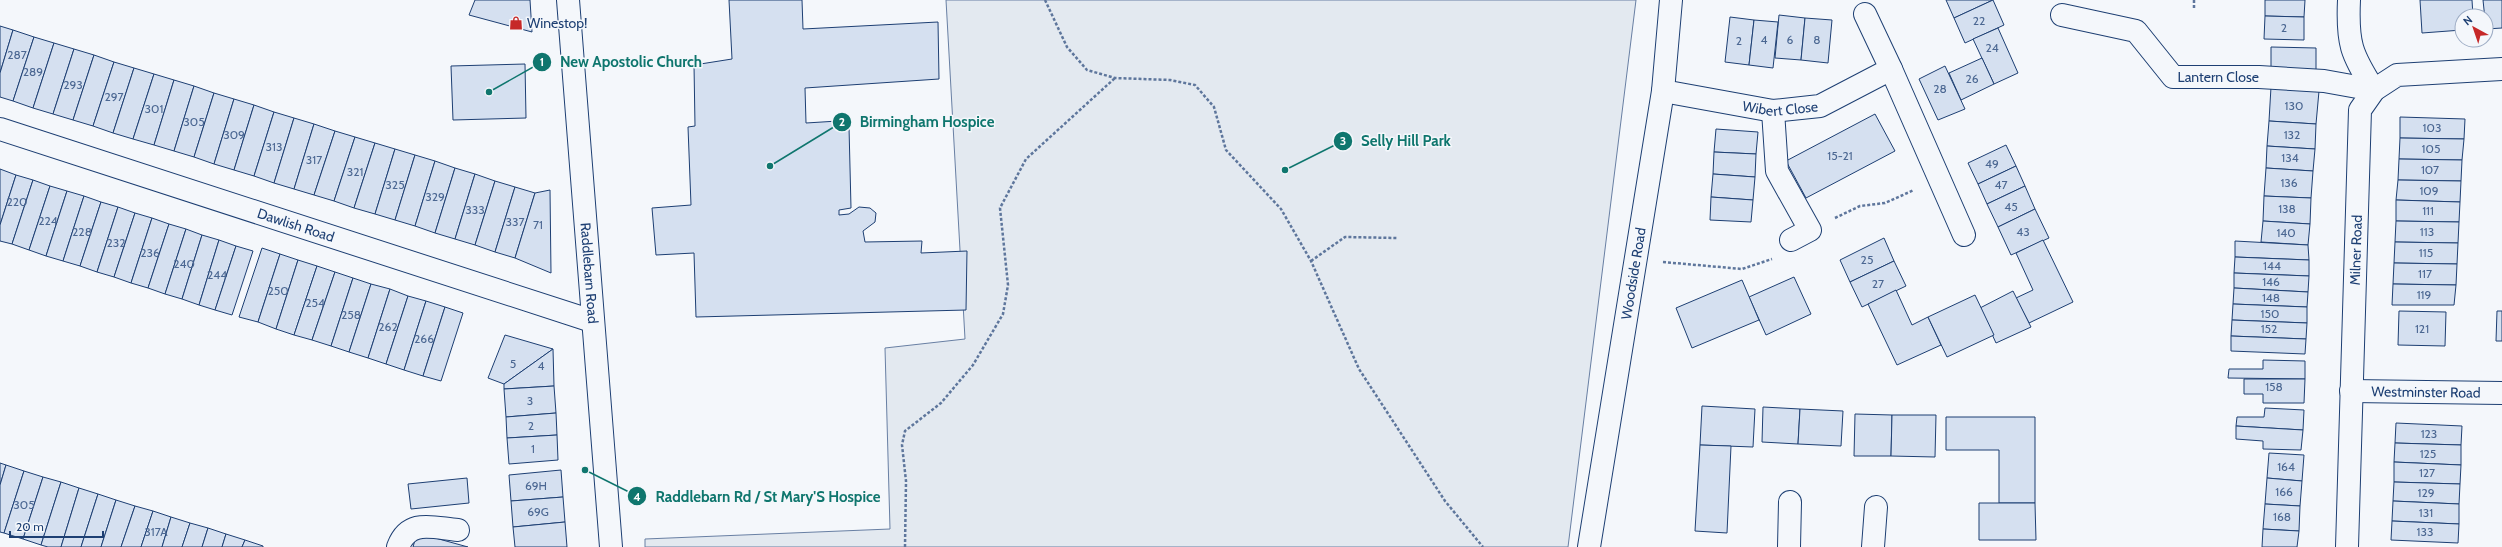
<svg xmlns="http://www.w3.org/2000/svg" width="2502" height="547" viewBox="0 0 2502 547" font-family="Cabin,sans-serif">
<rect width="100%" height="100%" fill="#f4f7fb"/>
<path fill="#e3e9f0" stroke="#687fa3" d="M946 0H1636L1568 547H645V539L890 529 885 348 965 339Z"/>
<g fill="#d5e0f0" stroke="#1d3f73">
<path d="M475 0H530L532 32 469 15Z"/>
<path d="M729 0H802L803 29 938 22 939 79 805 88 806 123 838 121V127H849L851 208 839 210V215L849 214 859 207 870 208 876 213 875 222 863 231 865 242 922 241 921 253 967 251 966 310 696 317 694 253 656 255 652 208 691 205 688 127 695 126 694 65 732 59Z"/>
<path d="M1946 0H1993L1954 18Z"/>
<path d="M1993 0 2004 25 1965 43 1954 18Z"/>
<path d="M2265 0H2305L2304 17 2265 16Z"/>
<path d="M2420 0H2472L2473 16H2462V30L2422 33Z"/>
<path d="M2483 0H2502V28L2486 29Z"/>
<path d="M1779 15 1805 18 1801 60 1775 58Z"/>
<path d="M2265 16 2304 17V40L2264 39Z"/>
<path d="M1730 17 1754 20 1749 65 1725 62Z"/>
<path d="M1805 18 1832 20 1828 63 1801 60Z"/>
<path d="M1754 20 1778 22 1773 68 1749 65Z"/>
<path d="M0 26 13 30 0 73Z"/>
<path d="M1998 28 2018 73 1994 84 1973 39Z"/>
<path d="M13 30 34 37 13 101 0 97V73Z"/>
<path d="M34 37 54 43 33 108 13 101Z"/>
<path d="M54 43 74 49 53 114 33 108Z"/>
<path d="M2271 47 2316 48V71L2271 70Z"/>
<path d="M74 49 94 55 73 120 53 114Z"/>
<path d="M94 55 114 62 93 126 73 120Z"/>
<path d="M1982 58 1994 84 1961 100 1949 73Z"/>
<path d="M114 62 134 68 113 133 93 126Z"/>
<path d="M525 64 526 118 453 120 451 66Z"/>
<path d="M1945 66 1965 109 1938 120 1919 79Z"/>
<path d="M134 68 154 74 133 139 113 133Z"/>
<path d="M154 74 174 80 154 145 133 139Z"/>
<path d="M174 80 194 86 174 151 154 145Z"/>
<path d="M194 86 214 93 194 157 174 151Z"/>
<path d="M2271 87 2319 91 2316 124 2269 121Z"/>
<path d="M214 93 234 99 214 164 194 157Z"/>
<path d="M234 99 254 105 234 170 214 164Z"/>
<path d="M254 105 274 112 254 176 234 170Z"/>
<path d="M274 112 294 118 274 183 254 176Z"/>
<path d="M1875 114 1895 151 1806 198 1786 161Z"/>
<path d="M2400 117 2465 119 2464 139 2400 138Z"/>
<path d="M294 118 314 124 294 189 274 183Z"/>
<path d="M2269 121 2316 124 2315 149 2267 146Z"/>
<path d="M314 124 335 131 314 195 294 189Z"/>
<path d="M1716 129 1758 132 1756 154 1714 152Z"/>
<path d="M335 131 355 137 334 201 314 195Z"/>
<path d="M355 137 375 143 354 208 334 201Z"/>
<path d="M2400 138 2464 139 2462 160 2399 159Z"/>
<path d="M375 143 395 149 375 214 354 208Z"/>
<path d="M2006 145 2016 166 1978 184 1968 163Z"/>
<path d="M2267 146 2315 149 2313 171 2266 168Z"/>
<path d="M395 149 415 155 395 220 375 214Z"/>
<path d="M1714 152 1756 154 1755 177 1713 174Z"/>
<path d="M415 155 435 161 415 226 395 220Z"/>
<path d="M2399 159 2462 160 2461 181 2398 180Z"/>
<path d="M435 161 455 168 435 233 415 226Z"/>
<path d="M2016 166 2025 186 1987 204 1978 184Z"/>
<path d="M455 168 475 174 455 239 435 233Z"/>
<path d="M2266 168 2313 171 2311 198 2264 196Z"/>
<path d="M0 169 16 175 0 225Z"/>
<path d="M475 174 495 181 475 245 455 239Z"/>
<path d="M1713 174 1755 177 1753 200 1711 197Z"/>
<path d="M16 175 33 180 12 244 0 241V225Z"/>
<path d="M33 180 50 186 29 250 12 244Z"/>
<path d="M2398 180 2461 181 2460 202 2396 200Z"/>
<path d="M495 181 515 187 495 252 475 245Z"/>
<path d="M50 186 67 191 46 256 29 250Z"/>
<path d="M2025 186 2035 209 1998 227 1987 204Z"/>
<path d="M515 187 535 193 515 258 495 252Z"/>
<path d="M550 190 551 273 515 258 535 193Z"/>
<path d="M67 191 84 196 63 261 46 256Z"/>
<path d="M84 196 101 202 80 266 63 261Z"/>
<path d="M2264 196 2311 198 2310 224 2263 221Z"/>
<path d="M1711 197 1753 200 1751 222 1710 220Z"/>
<path d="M2396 200 2460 202 2459 222 2396 221Z"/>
<path d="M101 202 118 207 97 272 80 266Z"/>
<path d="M118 207 135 213 114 277 97 272Z"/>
<path d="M2035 209 2049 238 2011 255 1998 227Z"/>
<path d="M135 213 152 218 131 283 114 277Z"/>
<path d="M152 218 169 224 148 288 131 283Z"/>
<path d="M2263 221 2310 224 2308 245 2261 242Z"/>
<path d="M2396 221 2459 222 2458 243 2395 242Z"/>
<path d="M169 224 186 229 165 294 148 288Z"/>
<path d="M186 229 202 235 182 299 165 294Z"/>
<path d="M202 235 219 240 199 305 182 299Z"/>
<path d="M1884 238 1894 261 1850 282 1840 260Z"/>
<path d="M219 240 236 246 215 310 199 305Z"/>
<path d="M2043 240 2073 302 2029 323 2016 298 2033 290 2016 253Z"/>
<path d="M2235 241 2308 245 2309 260 2235 257Z"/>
<path d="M2395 242 2458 243 2457 264 2394 263Z"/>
<path d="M236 246 253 251 232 315 215 310Z"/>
<path d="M262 248 280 254 258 322 239 317Z"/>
<path d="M280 254 298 260 276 329 258 322Z"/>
<path d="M2235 257 2309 260V276L2234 273Z"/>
<path d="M298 260 317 266 294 335 276 329Z"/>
<path d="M1894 261 1906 286 1862 307 1850 282Z"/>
<path d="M2394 263 2457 264 2456 285 2393 284Z"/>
<path d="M317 266 335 272 312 340 294 335Z"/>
<path d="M335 272 353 278 331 346 312 340Z"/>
<path d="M2234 273 2309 276 2308 292 2234 288Z"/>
<path d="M1794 277 1811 314 1766 335 1749 297Z"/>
<path d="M353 278 371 284 349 352 331 346Z"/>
<path d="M1742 280 1759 320 1692 348 1676 308Z"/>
<path d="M371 284 390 289 368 358 349 352Z"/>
<path d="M2393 284 2456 285 2454 305H2392Z"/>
<path d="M2234 288 2308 292 2307 307 2233 304Z"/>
<path d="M390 289 408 296 386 364 368 358Z"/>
<path d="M1896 290 1912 325 1928 317 1941 345 1897 365 1868 304Z"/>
<path d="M2013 291 2031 327 1996 343 1980 308Z"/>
<path d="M1975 295 1994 335 1947 357 1928 317Z"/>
<path d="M408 296 426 301 404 370 386 364Z"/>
<path d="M426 301 445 307 423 376 404 370Z"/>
<path d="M2233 304 2307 307V323L2232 320Z"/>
<path d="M445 307 463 313 441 381 423 376Z"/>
<path d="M2399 311 2446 312 2445 346 2398 345Z"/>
<path d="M2497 311H2502V341H2496Z"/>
<path d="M2232 320 2307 323 2306 339 2231 336Z"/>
<path d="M505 335 553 349 504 384 488 378Z"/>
<path d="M2231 336 2306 339 2305 354 2231 351Z"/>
<path d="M553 349 554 386 504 389V384Z"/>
<path d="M2263 360 2305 361V379L2228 378 2229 369H2263Z"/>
<path d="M2244 379H2305L2304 403H2263V394H2244Z"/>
<path d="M554 386 556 413 506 417 504 389Z"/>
<path d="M1702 406 1755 409 1753 447 1700 445Z"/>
<path d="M1763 407 1800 409 1798 444 1762 442Z"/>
<path d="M2265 408 2304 410 2303 430 2236 426 2237 417H2264Z"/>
<path d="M1800 409 1843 411 1841 446 1798 444Z"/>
<path d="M556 413 557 435 507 438 506 417Z"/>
<path d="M1855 414 1892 415 1891 456H1854Z"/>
<path d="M1892 415H1936L1935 457 1891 456Z"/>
<path d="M1946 417H2035V503H1999V450H1946Z"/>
<path d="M2396 423 2462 426 2461 445 2395 443Z"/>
<path d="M2236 426 2303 430 2301 450 2263 449V441L2236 439Z"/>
<path d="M557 435 558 460 509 464 507 438Z"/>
<path d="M2395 443 2461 445V465L2394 462Z"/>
<path d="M1700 445 1731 446 1727 533 1695 531Z"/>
<path d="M2269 453 2304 455 2302 481 2267 478Z"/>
<path d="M2394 462 2461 465 2460 484 2394 482Z"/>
<path d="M0 463 6 465 0 485Z"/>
<path d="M6 465 24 471 4 533 0 532V485Z"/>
<path d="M561 470 563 497 511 501 509 475Z"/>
<path d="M24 471 43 477 23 539 4 533Z"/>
<path d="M43 477 61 482 41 545 23 539Z"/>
<path d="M467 478 469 503 411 509 408 484Z"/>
<path d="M2267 478 2302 481 2300 506 2265 504Z"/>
<path d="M61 482 79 488 61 547H48L41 545Z"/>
<path d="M2394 482 2460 484 2459 504 2393 501Z"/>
<path d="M79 488 98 494 81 547H61Z"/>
<path d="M98 494 116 500 101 547H81Z"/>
<path d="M563 497 565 522 513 527 511 501Z"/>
<path d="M116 500 135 506 121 547H101Z"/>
<path d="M2393 501 2459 504V524L2392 521Z"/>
<path d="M1979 503H2035L2036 540H1979Z"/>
<path d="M2265 504 2300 506 2299 531 2263 529Z"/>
<path d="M135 506 153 511 141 547H121Z"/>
<path d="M153 511 171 517 162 547H141Z"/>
<path d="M171 517 190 523 182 547H162Z"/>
<path d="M2392 521 2459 524 2458 543 2391 540Z"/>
<path d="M565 522 567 547H515L513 527Z"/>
<path d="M190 523 208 528 202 547H182Z"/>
<path d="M208 528 226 534 222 547H202Z"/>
<path d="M2263 529 2299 531 2297 547H2262Z"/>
<path d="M417 533 468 547H413Z"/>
<path d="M226 534 245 540 242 547H222Z"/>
<path d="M245 540 263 546V547H242Z"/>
</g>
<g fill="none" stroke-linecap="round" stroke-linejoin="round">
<g stroke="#1d3f73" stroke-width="24">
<g id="minor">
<path id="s1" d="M568 0 611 547"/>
<path d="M2349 0C2347 43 2351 54 2374 90"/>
<path id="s2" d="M2062 15 2136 31 2173 77H2259L2324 81 2374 90"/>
<path d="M1891 69 1964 235"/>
<path id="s3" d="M1663 91 1773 111 1820 106 1891 69 1865 14"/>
<path d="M1773 111 1777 171 1810 230 1791 240"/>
<path id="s4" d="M0 129 592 321"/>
<path id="s5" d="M2351 391 2502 393"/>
<path d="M398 547C409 518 433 528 458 530"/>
<path id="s6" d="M1589 547 1663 91 1671 0"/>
<path d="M1789 547 1790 502"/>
<path d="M1873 547 1876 507"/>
<path id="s7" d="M2347 547 2360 110 2374 90 2397 75 2502 69"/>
</g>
</g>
<g stroke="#5e769c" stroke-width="2.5" stroke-dasharray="3 2" stroke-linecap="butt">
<path d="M1045 0 1067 47 1087 70 1115 78 1170 80 1195 85 1214 107 1226 150 1281 209 1311 261 1359 369 1445 501 1483 547"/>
<path d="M2194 0V8"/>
<path d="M1835 218 1860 206 1885 203 1914 190"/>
<path d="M1311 261 1345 237 1397 238"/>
<path d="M1663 262 1742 269 1772 259"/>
<path d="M905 547 906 481 902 445 905 431 941 403 973 365 1003 314 1008 285 1000 208 1026 159 1115 78"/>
</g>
<use href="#minor" stroke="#f4f7fb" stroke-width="22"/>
</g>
<defs>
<g id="shop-bare" transform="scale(1.08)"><path d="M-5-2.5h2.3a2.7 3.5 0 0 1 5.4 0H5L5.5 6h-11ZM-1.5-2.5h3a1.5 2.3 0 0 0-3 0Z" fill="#c62828" stroke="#f4f7fb" stroke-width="2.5" paint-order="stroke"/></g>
</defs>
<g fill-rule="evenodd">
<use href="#shop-bare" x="516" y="23"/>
</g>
<g text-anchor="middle" stroke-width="3" stroke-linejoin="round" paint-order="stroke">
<g font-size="12" fill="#4b6792">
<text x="1979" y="25">22</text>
<text x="2284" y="32">2</text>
<text x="1764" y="44">4</text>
<text x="1790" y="44">6</text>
<text x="1817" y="44">8</text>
<text x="1739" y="45">2</text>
<text x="1992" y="52">24</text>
<text x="17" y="59">287</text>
<text x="33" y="76">289</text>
<text x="1972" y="83">26</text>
<text x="73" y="89">293</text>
<text x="1940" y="93">28</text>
<text x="114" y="101">297</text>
<text x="2294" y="110">130</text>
<text x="154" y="113">301</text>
<text x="194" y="126">305</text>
<text x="2432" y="132">103</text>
<text x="234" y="139">309</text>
<text x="2292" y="139">132</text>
<text x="274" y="151">313</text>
<text x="2431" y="153">105</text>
<text x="1840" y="160">15-21</text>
<text x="2290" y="162">134</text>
<text x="314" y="164">317</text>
<text x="1992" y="168">49</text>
<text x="2430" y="174">107</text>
<text x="355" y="176">321</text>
<text x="2289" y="187">136</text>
<text x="395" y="189">325</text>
<text x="2001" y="189">47</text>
<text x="2429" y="195">109</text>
<text x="435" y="201">329</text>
<text x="17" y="206">220</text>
<text x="2011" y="211">45</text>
<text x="2287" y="213">138</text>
<text x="475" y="214">333</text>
<text x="2428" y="215">111</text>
<text x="48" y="225">224</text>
<text x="515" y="226">337</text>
<text x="538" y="229">71</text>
<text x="82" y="236">228</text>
<text x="2023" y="236">43</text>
<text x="2427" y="236">113</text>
<text x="2286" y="237">140</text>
<text x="116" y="247">232</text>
<text x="150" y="257">236</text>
<text x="2426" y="257">115</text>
<text x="1867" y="264">25</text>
<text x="184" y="268">240</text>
<text x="2272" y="270">144</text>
<text x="2425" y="278">117</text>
<text x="217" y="279">244</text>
<text x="2271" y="286">146</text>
<text x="1878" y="288">27</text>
<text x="278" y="295">250</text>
<text x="2424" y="299">119</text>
<text x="2271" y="302">148</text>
<text x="315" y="307">254</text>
<text x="2270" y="318">150</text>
<text x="351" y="319">258</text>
<text x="388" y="331">262</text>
<text x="2269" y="333">152</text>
<text x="2422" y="333">121</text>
<text x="424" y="343">266</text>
<text x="513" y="368">5</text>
<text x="541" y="370">4</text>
<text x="2274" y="391">158</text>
<text x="530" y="405">3</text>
<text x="531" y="430">2</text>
<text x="2429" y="438">123</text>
<text x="533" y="453">1</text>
<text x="2428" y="458">125</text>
<text x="2286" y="471">164</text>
<text x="2427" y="477">127</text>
<text x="536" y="490">69H</text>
<text x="2284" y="496">166</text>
<text x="2426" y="497">129</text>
<text x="24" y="509">305</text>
<text x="538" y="516">69G</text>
<text x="2426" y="517">131</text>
<text x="2282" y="521">168</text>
<text x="156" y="536">317A</text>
<text x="2425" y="536">133</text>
</g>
<g font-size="14" fill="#1d3f73" stroke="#f4f7fb" text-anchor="start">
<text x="527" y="28">Winestop!</text>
</g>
<g font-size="14" fill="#1d3f73" stroke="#f4f7fb">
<text dy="5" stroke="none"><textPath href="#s2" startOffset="180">Lantern Close</textPath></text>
<text dy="5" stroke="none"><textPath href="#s3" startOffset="119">Wibert Close</textPath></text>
<text dy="5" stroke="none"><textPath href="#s4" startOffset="311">Dawlish Road</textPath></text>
<text dy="5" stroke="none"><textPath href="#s7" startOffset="297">Milner Road</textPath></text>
<text dy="5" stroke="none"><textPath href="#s1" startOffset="274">Raddlebarn Road</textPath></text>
<text dy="5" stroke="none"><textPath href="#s6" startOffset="277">Woodside Road</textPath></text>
<text dy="5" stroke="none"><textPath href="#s5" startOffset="75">Westminster Road</textPath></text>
</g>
</g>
<path fill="none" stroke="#0f766e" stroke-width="1.5" d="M489 92L542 62M770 166L842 122M1285 170L1343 141M585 470L637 496"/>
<g fill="#0f766e" stroke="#f4f7fb" stroke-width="1.5">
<circle cx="489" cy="92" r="4"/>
<circle cx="770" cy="166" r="4"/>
<circle cx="1285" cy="170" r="4"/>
<circle cx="585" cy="470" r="4"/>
<circle cx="542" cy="62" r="10"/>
<circle cx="842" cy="122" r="10"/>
<circle cx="1343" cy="141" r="10"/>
<circle cx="637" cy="496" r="10"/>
</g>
<g font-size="12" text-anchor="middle" font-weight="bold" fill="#fff">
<text x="542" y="66">1</text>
<text x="842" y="126">2</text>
<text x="1343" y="145">3</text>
<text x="637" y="501">4</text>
</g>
<g font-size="15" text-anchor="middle" font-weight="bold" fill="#0f766e" stroke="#f4f7fb" stroke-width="3" stroke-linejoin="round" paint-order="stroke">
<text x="631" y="67">New Apostolic Church</text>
<text x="927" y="127">Birmingham Hospice</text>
<text x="1406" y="146">Selly Hill Park</text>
<text x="768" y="502">Raddlebarn Rd / St Mary'S Hospice</text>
</g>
<g transform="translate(2474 28) rotate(320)"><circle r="19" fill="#f4f7fb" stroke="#9eadc5"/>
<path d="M0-3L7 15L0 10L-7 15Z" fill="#c62828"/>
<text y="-6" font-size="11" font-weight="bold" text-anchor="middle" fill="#1d3f73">N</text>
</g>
<path d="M10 531v6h93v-6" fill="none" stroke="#1d3f73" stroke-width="2"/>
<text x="16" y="531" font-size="12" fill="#1d3f73" stroke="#f4f7fb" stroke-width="3" paint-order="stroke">20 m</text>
</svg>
